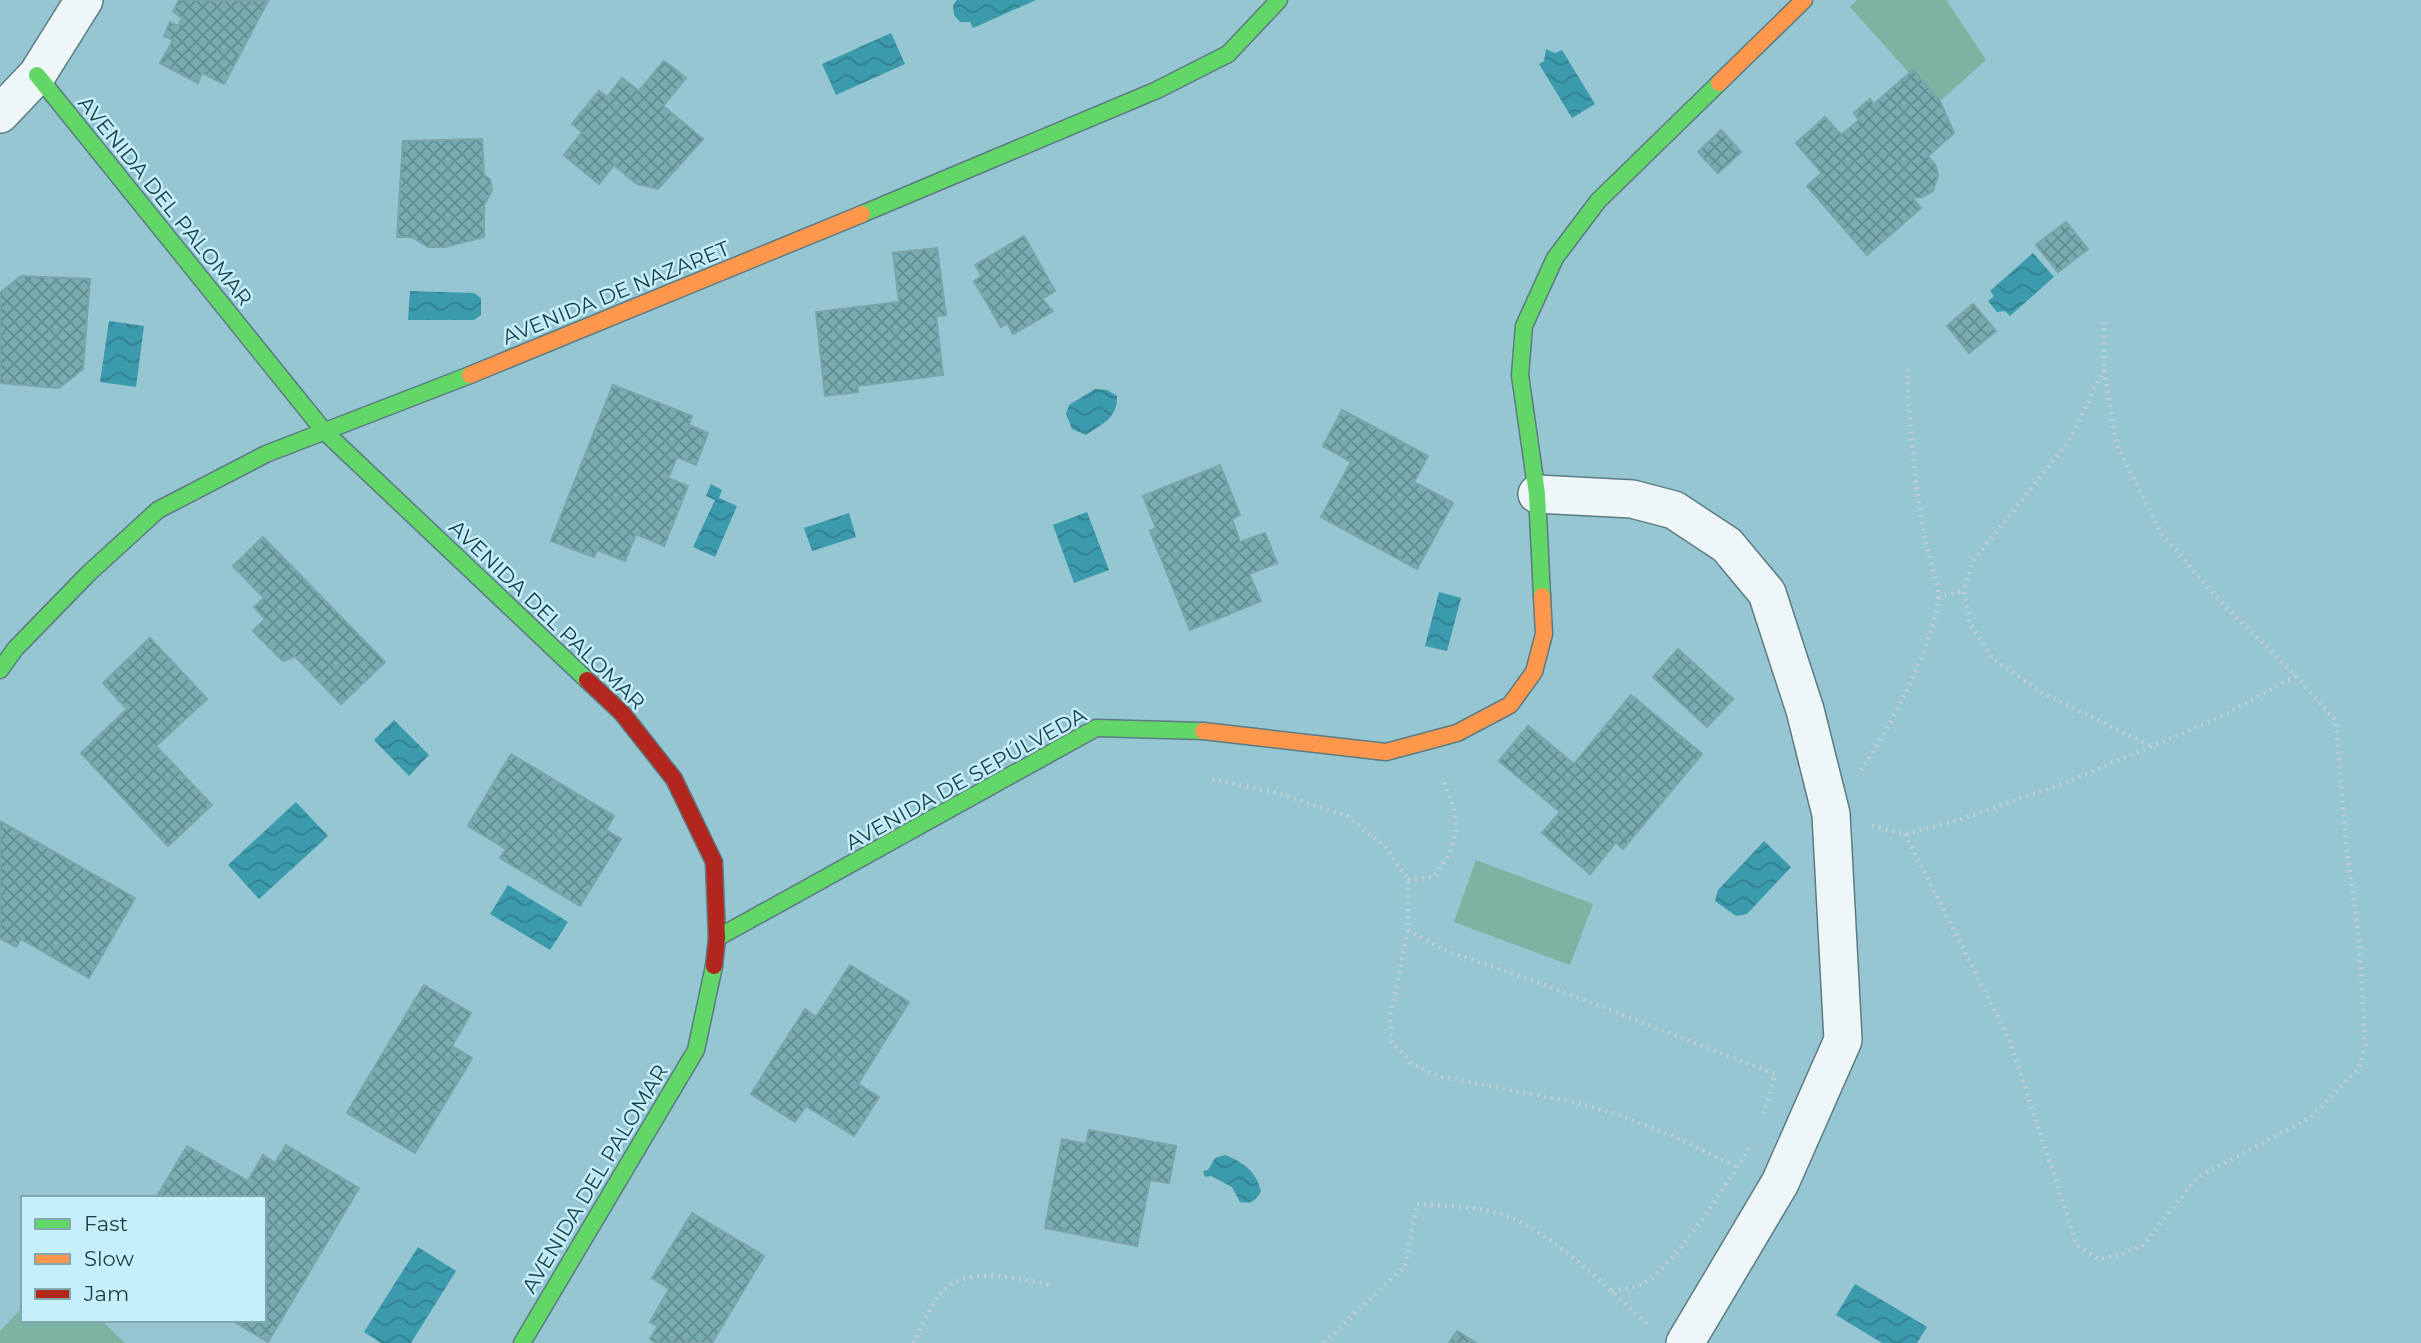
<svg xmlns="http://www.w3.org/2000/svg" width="2421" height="1343" viewBox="0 0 2421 1343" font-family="Montserrat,sans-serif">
<defs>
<pattern id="water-waves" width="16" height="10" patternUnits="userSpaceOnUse" patternTransform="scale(1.75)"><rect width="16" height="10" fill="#3c9aad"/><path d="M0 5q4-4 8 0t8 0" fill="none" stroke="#317f8f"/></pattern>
<pattern id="building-cross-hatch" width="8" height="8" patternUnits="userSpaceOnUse" patternTransform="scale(1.75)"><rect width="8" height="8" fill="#78acb1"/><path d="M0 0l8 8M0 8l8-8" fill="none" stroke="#618d92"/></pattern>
</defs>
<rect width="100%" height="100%" fill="#95c6d1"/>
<g fill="#7db3a3">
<path d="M1857 0H1946L1986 60 1940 101 1913 70 1909 73 1850 7Z"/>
<path d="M1476 860 1593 904 1570 965 1454 922Z"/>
<path d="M23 1307V1320H101L125 1343H0V1331Z"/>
</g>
<g fill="url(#water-waves)">
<path d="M957 0H1036L973 28 970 22H960L954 15 953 5Z"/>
<path d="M891 33 905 64 836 95 822 64Z"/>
<path d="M1546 49 1555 53 1562 50 1595 104 1572 118 1539 64 1544 61Z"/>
<path d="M2033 253 2054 277 2010 316 2005 311 1997 312 1988 301 1994 296 1990 291Z"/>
<path d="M410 291 474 293 481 298V315L474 320H408Z"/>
<path d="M109 321 144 326 136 387 100 382Z"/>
<path d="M1095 389 1107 390 1117 396C1118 418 1102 424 1086 435L1072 429 1066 414 1069 405Z"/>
<path d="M711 484 722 490 719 498 737 506 715 557 693 547 715 500 706 496Z"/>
<path d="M1087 512 1109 570 1074 583 1053 525Z"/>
<path d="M849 513 856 537 812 551 804 528Z"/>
<path d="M1439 592 1461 598 1447 651 1425 646Z"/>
<path d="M394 720 429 755 409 776 374 740Z"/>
<path d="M296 802 328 836 259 899 228 865Z"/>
<path d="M1764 841 1791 867 1747 914 1736 916 1715 901 1718 890Z"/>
<path d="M508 885 568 922 550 950 490 914Z"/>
<path d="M1225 1155C1243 1162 1256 1171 1261 1191 1256 1201 1251 1204 1240 1202L1232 1187 1211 1176 1205 1177 1203 1171 1208 1170 1215 1158Z"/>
<path d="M418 1247 456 1271 411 1343H381L364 1332Z"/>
<path d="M1855 1284 1927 1327 1917 1343H1882L1836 1315Z"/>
</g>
<g fill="url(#building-cross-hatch)" stroke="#7ba4a9" stroke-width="2">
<path d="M179 0 268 1 224 84 202 73 198 83 160 63 173 40 164 36 170 22 178 26 182 18 173 12Z"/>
<path d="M664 61 686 78 663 106 703 139 658 189 637 184 614 165 599 184 564 155 582 132 572 124 599 91 607 97 622 78 639 91Z"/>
<path d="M1913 70 1940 101 1954 133 1928 156 1936 166 1938 175 1933 191 1922 197 1912 198 1921 208 1867 255 1807 186 1822 173 1796 143 1825 117 1841 135 1859 120 1854 113 1870 99 1874 104Z"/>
<path d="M1721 130 1741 152 1718 173 1698 152Z"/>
<path d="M482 139 484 175 490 179 492 190 484 205V237L445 247H428L412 237H397L403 141Z"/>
<path d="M2066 222 2088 249 2058 272 2036 245Z"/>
<path d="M1024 236 1055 291 1042 299 1053 311 1013 334 1007 323 1001 327 974 281 982 276 975 265Z"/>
<path d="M937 248 946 315 936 316 943 375 857 386 858 392 825 396 816 312 899 302 893 253Z"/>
<path d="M21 276 90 279 83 369 59 388 0 383V293Z"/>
<path d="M1973 304 1996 331 1969 353 1947 326Z"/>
<path d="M613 385 692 416 689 425 708 433 696 465 677 457 668 478 688 486 664 546 636 534 625 561 597 550 594 557 551 541Z"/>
<path d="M1342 410 1428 456 1414 482 1453 503 1417 569 1321 517 1351 462 1323 446Z"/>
<path d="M1220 465 1240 515 1232 519 1240 542 1265 533 1277 563 1249 574 1261 601 1190 630 1150 531 1156 528 1143 496Z"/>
<path d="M263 537 385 662 341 704 295 656 283 661 253 631 265 619 254 607 264 598 233 566Z"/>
<path d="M150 638 207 699 156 746 212 805 168 846 81 753 127 709 103 683Z"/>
<path d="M1678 649 1733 699 1707 727 1653 677Z"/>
<path d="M1631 695 1702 754 1623 849 1616 842 1590 874 1542 833 1560 812 1499 761 1528 726 1574 764Z"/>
<path d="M511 754 614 816 606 830 621 839 580 906 500 858 506 849 468 826Z"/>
<path d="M0 821 135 898 89 978 21 939 16 947 0 938Z"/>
<path d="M850 965 909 1002 858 1084 879 1097 854 1136 806 1106 795 1122 751 1094 805 1009 816 1017Z"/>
<path d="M424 985 471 1013 452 1046 472 1058 415 1153 347 1113Z"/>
<path d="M1089 1130 1176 1146 1169 1183 1150 1180 1137 1246 1045 1228 1062 1139 1086 1144Z"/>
<path d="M286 1145 359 1188 268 1342 231 1320H264V1198H156L187 1146 248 1181 263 1155 275 1163Z"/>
<path d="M692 1213 764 1256 712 1343H656L650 1339 658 1326 650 1322 669 1289 652 1278Z"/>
<path d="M1457 1331 1476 1343H1449Z"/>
</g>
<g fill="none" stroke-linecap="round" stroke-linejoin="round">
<g stroke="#5c7b82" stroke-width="40">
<g id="street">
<path d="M0 114 37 75 84 0"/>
<path d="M1537 494 1632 499 1674 510 1727 545 1767 593 1805 710 1831 814 1843 1040 1780 1183 1685 1343"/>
</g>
</g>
<g stroke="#5c7b82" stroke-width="19">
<g id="fast">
<path d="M37 75 324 431 587 680"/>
<path d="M862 214 1157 90 1228 54 1279 0"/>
<path d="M1542 596 1537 494 1520 375 1524 326 1555 258 1598 201 1719 83"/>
<path d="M0 670 15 649 89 573 158 510 266 454 470 375"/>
<path d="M717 938 1096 728 1203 731"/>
<path d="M522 1343 696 1050 714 966"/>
</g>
</g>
<g stroke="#5c7b82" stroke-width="19">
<g id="slow">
<path d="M1719 83 1804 0"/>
<path d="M470 375 862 214"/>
<path d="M1203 731 1386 752 1457 733 1510 705 1534 672 1544 634 1542 596"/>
</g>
</g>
<g stroke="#5c7b82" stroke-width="19">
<path id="jam" d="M587 680 622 713 674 779 714 862 717 938 714 966"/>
</g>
<g stroke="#bfced2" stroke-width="4.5" stroke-dasharray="2 5" stroke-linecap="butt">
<path d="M2104 369 2069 441 1973 561 1964 590 1969 622 1993 659 2044 694 2153 747"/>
<path d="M1938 598 1964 590"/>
<path d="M1861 770C1889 729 1931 651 1938 601 1940 583 1928 558 1925 539 1914 481 1909 422 1907 364"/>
<path d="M1212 779 1281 794 1347 816 1385 846 1408 880V930L1390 1019 1392 1042 1411 1063 1437 1076 1574 1102 1616 1114 1671 1135 1737 1167"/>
<path d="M1872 826 1905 834 1959 820 2067 782 2218 718 2296 676"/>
<path d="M1905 834 2010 1041 2077 1245 2098 1259 2121 1255 2143 1245 2198 1177 2311 1117 2359 1068 2365 1045 2360 947 2346 844 2336 721 2296 676 2220 601 2161 533 2116 443 2104 369V322"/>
<path d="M1408 880 1434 877C1462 840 1461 820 1442 778"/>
<path d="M1408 930 1442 949 1548 986 1775 1074 1764 1113"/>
<path d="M1612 1291C1622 1289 1635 1288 1644 1283 1676 1265 1729 1180 1750 1147"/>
<path d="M913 1343C922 1328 929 1307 940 1294 967 1264 1019 1279 1052 1285"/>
<path d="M1324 1343 1405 1266 1417 1204C1446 1206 1482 1206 1509 1217 1556 1236 1612 1291 1649 1327"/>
</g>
<use href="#street" stroke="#eff6f8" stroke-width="37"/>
<use href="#fast" stroke="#63d668" stroke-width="16"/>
<use href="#slow" stroke="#ff974d" stroke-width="16"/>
<use href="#jam" stroke="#b3261e" stroke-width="16"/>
</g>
<g text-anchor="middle" stroke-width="5" stroke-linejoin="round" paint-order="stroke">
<g font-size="21" fill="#173d46" stroke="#c5eff9">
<text transform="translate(165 201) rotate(51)" y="7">AVENIDA DEL PALOMAR</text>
<text transform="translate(616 293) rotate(-22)" y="7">AVENIDA DE NAZARET</text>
<text transform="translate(547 615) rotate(44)" y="7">AVENIDA DEL PALOMAR</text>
<text transform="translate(966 779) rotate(-29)" y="7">AVENIDA DE SEPÚLVEDA</text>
<text transform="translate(595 1179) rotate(-59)" y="7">AVENIDA DEL PALOMAR</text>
</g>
</g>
<rect x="21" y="1196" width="245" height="126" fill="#c5eff9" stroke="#7fa8b1" stroke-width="2"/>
<rect x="35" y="1219" width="35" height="10" fill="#63d668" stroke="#7fa8b1" stroke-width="2"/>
<text x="84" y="1231" font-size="21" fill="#173d46">Fast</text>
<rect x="35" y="1254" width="35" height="10" fill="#ff974d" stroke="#7fa8b1" stroke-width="2"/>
<text x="84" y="1266" font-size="21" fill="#173d46">Slow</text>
<rect x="35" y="1289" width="35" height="10" fill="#b3261e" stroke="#7fa8b1" stroke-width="2"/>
<text x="84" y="1301" font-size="21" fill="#173d46">Jam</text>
</svg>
